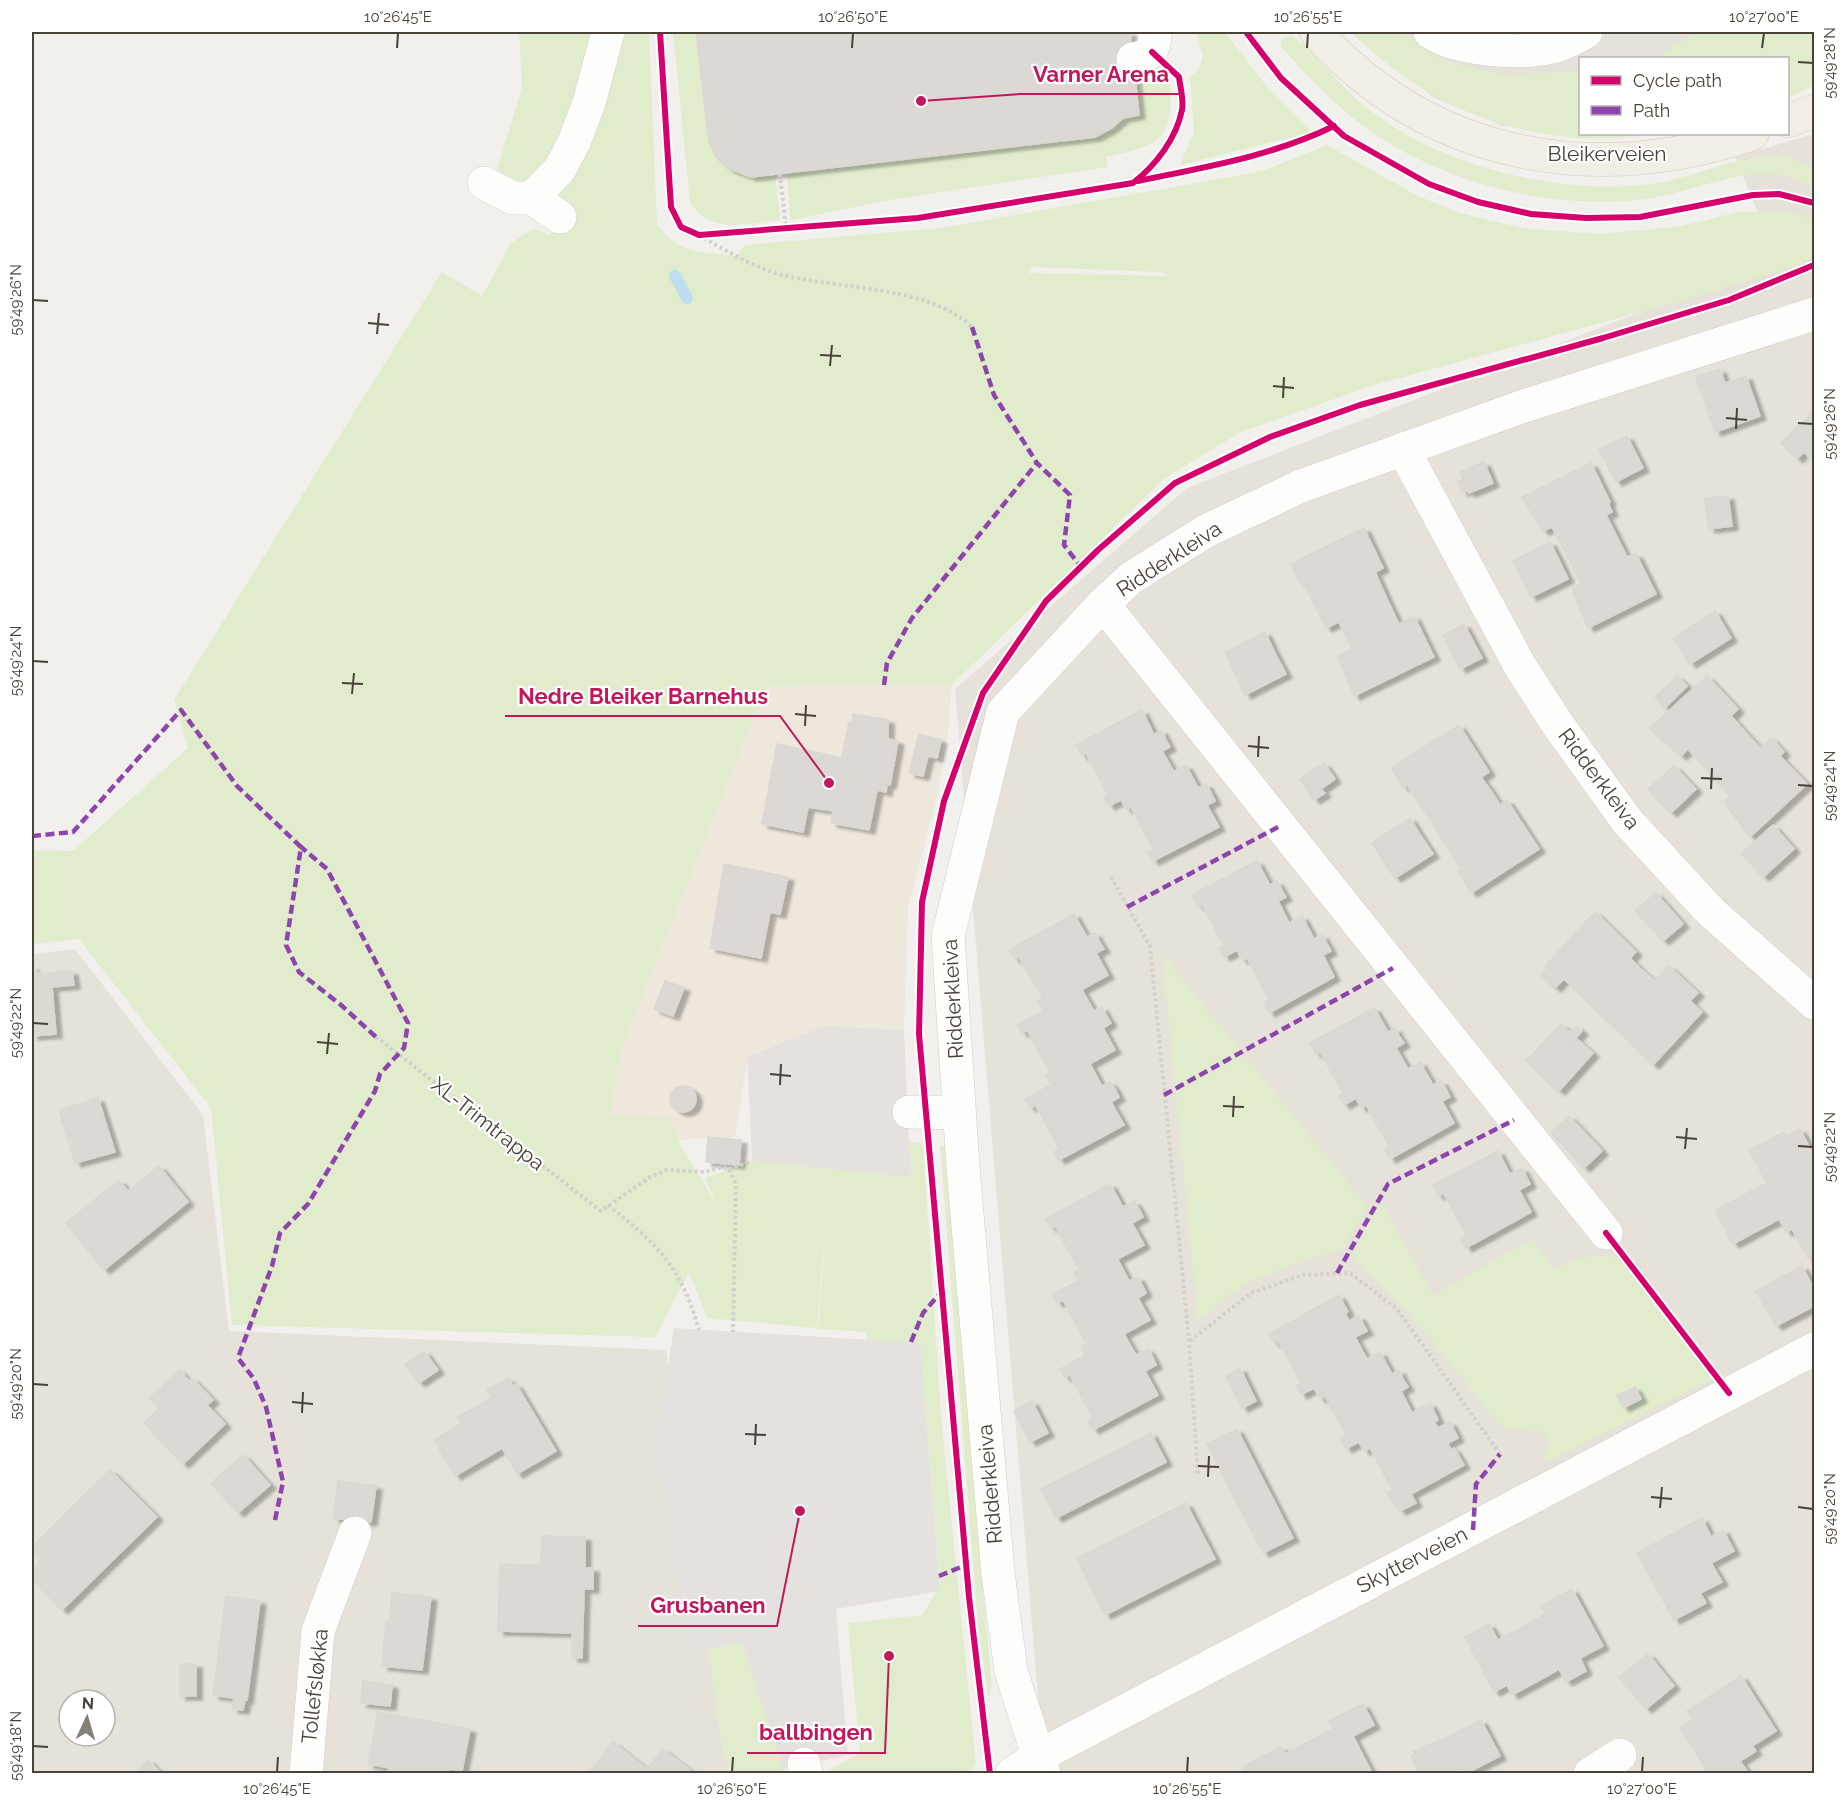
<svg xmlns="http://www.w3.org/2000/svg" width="1846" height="1805" viewBox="0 0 1846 1805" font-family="Raleway,sans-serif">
<defs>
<filter id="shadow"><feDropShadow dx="6" dy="4" stdDeviation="1.5" flood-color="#0004"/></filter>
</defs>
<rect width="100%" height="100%" fill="#f2f0ed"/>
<g fill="#e6e2da" fill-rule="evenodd">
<path d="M1354 32H1814L1788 58H1580V127L1503 126 1434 98Z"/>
<path d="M1814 134V1773H1015L1043 1758 955 689 1187 488 1777 259 1735 157Z"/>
<path d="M75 949 203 1115 229 1331 666 1350 723 1750 731 1773 32 1774V954ZM69 1700H105V1736H69Z"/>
</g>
<path fill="#ede7dc" d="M952 685 948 734 938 793 908 907 904 1030 824 1026 748 1055 735 1137 677 1140 610 1117 621 1049 766 686Z"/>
<g fill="#e1eccd" fill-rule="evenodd">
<path d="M519 32H599L569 135 522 187 501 178 497 170 522 87Z"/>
<path d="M618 32H649L657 225C681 256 702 252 737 256L745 245 941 228 1237 176 1265 170 1327 145 1418 196 1460 213 1522 228 1598 234 1677 227 1739 212H1789L1814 220V255L1798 265 1681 301 1374 385 1241 432 1165 478 952 685 766 686 621 1049 610 1117 671 1118 677 1140 717 1205 705 1178 752 1161 911 1177 910 1142 923 1143 941 1416 976 1764 968 1773H828L829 1770 860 1753 848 1623 922 1615 940 1585 922 1369 868 1350 866 1332 818 1329 828 1199 817 1328 707 1318 689 1272 655 1337 232 1325 211 1108 79 939 32 944V850L73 851 188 748 174 700 442 272 482 296 511 243 533 229 550 235 566 204 555 196ZM1032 267 1160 272 1172 276 1028 273Z"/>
<path d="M673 32H696L709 142 728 168 751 177 775 175 780 220C745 223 712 235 690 203Z"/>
<path d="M1196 32H1225L1265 84 1313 132 1180 165 1194 132 1190 76 1199 70 1203 55Z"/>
<path d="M1351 32H1401L1445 61 1505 75 1580 71V134H1664C1633 136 1600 141 1568 137 1498 130 1432 103 1378 56 1369 48 1359 41 1351 32Z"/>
<path d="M1698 32H1814V85L1788 98V58H1655Z"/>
<path d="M1292 36C1316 53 1333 78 1354 97 1413 150 1498 178 1575 185 1603 188 1630 187 1657 183 1702 176 1775 136 1814 170V187C1802 182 1790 176 1776 174 1740 169 1685 194 1647 199 1550 211 1440 183 1362 125 1333 103 1305 73 1280 46L1283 38Z"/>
<path d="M1170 78C1174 140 1162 145 1106 157L1108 167 895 199 790 220 787 173 1095 137C1112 128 1120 118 1139 115L1135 82Z"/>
<path d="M1162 954 1367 1206 1343 1249 1298 1263 1245 1284 1198 1321Z"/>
<path d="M947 1145 974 1494 992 1686 988 1696 978 1625 940 1146Z"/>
<path d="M1381 1201 1433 1296 1531 1239 1555 1270C1578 1258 1594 1250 1619 1260L1712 1379 1544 1463 1548 1439 1543 1431 1508 1429 1497 1422 1408 1312 1351 1257Z"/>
<path d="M742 1642 783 1768 786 1773H731L723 1750 708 1649Z"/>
</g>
<g fill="#e4e1de">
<path d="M824 1026 904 1030 911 1177 752 1161 747 1056Z"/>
<path d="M674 1328 920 1343 940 1591 836 1609 848 1755 783 1769 742 1642 690 1653 656 1446Z"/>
</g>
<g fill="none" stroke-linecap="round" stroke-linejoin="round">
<path stroke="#bedef0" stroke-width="12" d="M675 276 687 298"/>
</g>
<g fill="#dcd9d5" stroke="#dbd7d2" stroke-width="1.5" filter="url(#shadow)">
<path d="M696 32H1130L1139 115 1123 118 1112 128 1095 137 751 177 728 168 716 157 709 142Z"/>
<path d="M1720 369 1725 383 1746 376 1760 416 1715 432 1696 377Z"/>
<path d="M1814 411V463L1804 452 1797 459 1781 443Z"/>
<path d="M1627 436 1643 468 1616 482 1599 449Z"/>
<path d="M1484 462 1493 483 1469 493 1467 490 1462 492 1458 481 1463 480 1460 472Z"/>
<path d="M1591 463 1610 502 1608 503 1612 512 1606 515 1615 533 1567 556 1552 527 1543 531 1522 497Z"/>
<path d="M1728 496 1732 526 1709 529 1704 498Z"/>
<path d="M1364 528 1383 568 1375 572 1387 599 1326 628 1303 582 1300 583 1291 564Z"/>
<path d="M1615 533 1627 557 1636 554 1656 594 1588 628 1572 589 1581 584 1567 556Z"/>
<path d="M1550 542 1559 560 1522 579 1513 561Z"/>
<path d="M1559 560 1568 579 1531 597 1522 579Z"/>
<path d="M1387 599 1399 624 1414 616 1434 657 1354 696 1338 656 1352 649 1339 622Z"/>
<path d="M1715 611 1731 638 1690 664 1673 638Z"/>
<path d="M1464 624 1482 658 1460 669 1443 635Z"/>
<path d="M1265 632 1275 653 1235 673 1225 652Z"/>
<path d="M1275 653 1286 674 1245 695 1235 673Z"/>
<path d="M1677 676 1687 686 1665 708 1655 697Z"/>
<path d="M1707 676 1738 709 1731 716 1749 736 1709 773 1688 749 1681 756 1650 728Z"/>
<path d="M1142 710 1154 735 1161 730 1165 738 1097 774 1086 753 1082 756 1076 745Z"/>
<path d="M853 714 888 720V739L898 741 890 785 887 784 886 792 877 790 869 830 831 823 833 811 808 807 803 832 762 824 777 744 842 758 849 722H852Z"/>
<path d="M1459 725 1489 772 1481 777 1491 791 1435 827 1407 785 1403 787 1391 768Z"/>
<path d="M919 734 941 740 937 758 928 756 923 776 909 773Z"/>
<path d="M1749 736 1760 748 1771 738 1784 752 1780 756 1807 784 1750 837 1724 802 1731 796 1709 773Z"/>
<path d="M1165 738 1170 747 1162 751 1174 772 1109 806 1104 797 1108 795 1097 774Z"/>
<path d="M1324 763 1335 779 1321 789 1325 793 1314 800 1300 779Z"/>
<path d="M1186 765 1198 788 1206 784 1211 793 1142 828 1131 807 1126 809 1121 800Z"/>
<path d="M1674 766 1696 789 1671 813 1648 789Z"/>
<path d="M1491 791 1500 805 1507 800 1539 849 1471 893 1458 872 1462 870 1435 827Z"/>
<path d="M1211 793 1215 801 1207 805 1219 827 1153 861 1148 852 1153 849 1142 828Z"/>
<path d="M1410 818 1421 836 1383 861 1372 843Z"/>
<path d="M1773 825 1794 849 1763 877 1742 853Z"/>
<path d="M1421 836 1433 854 1395 878 1383 861Z"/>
<path d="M1257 861 1270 885 1277 881 1281 889 1213 925 1202 904 1198 906 1192 895Z"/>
<path d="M724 864 788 877 780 914 770 912 761 958 710 948Z"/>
<path d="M1281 889 1286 897 1278 901 1289 923 1224 957 1220 948 1224 946 1213 925Z"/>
<path d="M1656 893 1683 924 1663 941 1635 910Z"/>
<path d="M1595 912 1636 952 1630 958 1642 970 1601 1014 1564 979 1555 988 1541 975 1548 968 1545 966Z"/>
<path d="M1074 914 1087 937 1095 933 1099 941 1031 978 1019 957 1015 959 1009 950Z"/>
<path d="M1302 916 1314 939 1322 935 1326 942 1258 979 1247 958 1242 960 1237 950Z"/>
<path d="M1099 941 1104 949 1096 953 1108 975 1043 1011 1038 1002 1043 999 1031 978Z"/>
<path d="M1326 942 1331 951 1323 955 1334 977 1269 1013 1264 1002 1269 1000 1258 979Z"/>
<path d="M32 965 34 974 72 971 74 985 52 987 56 1034 32 1036Z"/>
<path d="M1669 966 1698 993 1690 1001 1702 1012 1653 1065 1601 1014 1642 970 1655 981Z"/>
<path d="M665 981 684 988 673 1016 654 1009Z"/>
<path d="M1082 990 1094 1011 1102 1007 1106 1015 1039 1052 1027 1030 1022 1033 1017 1025Z"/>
<path d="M1374 1008 1388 1032 1395 1028 1399 1036 1332 1073 1320 1052 1316 1054 1310 1043Z"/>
<path d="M1106 1015 1111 1023 1103 1028 1115 1050 1051 1085 1046 1076 1051 1073 1039 1052Z"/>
<path d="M1561 1024 1571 1033 1577 1026 1582 1031 1542 1076 1526 1061Z"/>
<path d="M1399 1036 1404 1043 1396 1048 1408 1069 1344 1105 1339 1096 1343 1093 1332 1073Z"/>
<path d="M1577 1039 1593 1053 1559 1091 1542 1076Z"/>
<path d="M1420 1062 1433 1085 1441 1081 1446 1089 1378 1126 1366 1105 1361 1108 1356 1098Z"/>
<path d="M1090 1064 1102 1086 1110 1082 1115 1089 1047 1126 1035 1105 1030 1108 1025 1099Z"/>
<circle cx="683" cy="1099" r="13"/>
<path d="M1115 1089 1119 1097 1111 1102 1124 1125 1059 1160 1054 1152 1059 1149 1047 1126Z"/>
<path d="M1446 1089 1450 1097 1442 1101 1454 1123 1390 1159 1384 1149 1389 1147 1378 1126Z"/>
<path d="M98 1098 115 1152 75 1163 59 1110Z"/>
<path d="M1569 1116 1602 1151 1584 1168 1551 1133Z"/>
<path d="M1800 1129 1814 1156V1255L1808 1258 1792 1229 1786 1232 1779 1219 1733 1244 1715 1210 1767 1183 1749 1150 1784 1132 1786 1136Z"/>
<path d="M708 1137 741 1140 739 1165 706 1162Z"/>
<path d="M1498 1151 1510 1174 1522 1168 1526 1176 1455 1214 1443 1193 1438 1196 1433 1185Z"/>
<path d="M159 1166 188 1202 104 1270 66 1223 119 1180 128 1191Z"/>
<path d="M1526 1176 1530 1184 1519 1190 1531 1212 1466 1248 1461 1239 1467 1237 1455 1214Z"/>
<path d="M1110 1184 1123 1207 1134 1201 1139 1209 1067 1248 1055 1226 1051 1228 1045 1219Z"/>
<path d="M1139 1209 1143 1217 1132 1223 1144 1245 1078 1280 1074 1272 1079 1269 1067 1248Z"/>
<path d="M1118 1260 1129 1281 1138 1277 1142 1285 1075 1322 1063 1300 1057 1303 1053 1294Z"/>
<path d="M1802 1266 1814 1289V1306L1776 1326 1756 1291Z"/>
<path d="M1142 1285 1146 1293 1138 1298 1150 1320 1085 1355 1081 1346 1086 1343 1075 1322Z"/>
<path d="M1339 1295 1348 1312 1345 1313 1349 1321 1359 1316 1362 1322 1290 1361 1278 1341 1274 1343 1269 1334Z"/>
<path d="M1362 1322 1367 1331 1355 1337 1367 1359 1301 1395 1296 1386 1301 1383 1290 1361Z"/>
<path d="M1124 1334 1136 1355 1148 1349 1153 1358 1081 1396 1070 1375 1065 1377 1060 1369Z"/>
<path d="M424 1351 438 1370 419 1383 405 1365Z"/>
<path d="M1380 1352 1392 1374 1399 1370 1403 1379 1335 1415 1325 1396 1320 1399 1314 1388Z"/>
<path d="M1153 1358 1156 1365 1145 1371 1158 1395 1093 1430 1088 1421 1093 1418 1081 1396Z"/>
<path d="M1240 1368 1256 1401 1242 1408 1226 1376Z"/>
<path d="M179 1370 189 1381 192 1378 213 1400 207 1405 225 1424 183 1464 144 1423 160 1408 150 1398Z"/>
<path d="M508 1378 513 1386 516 1384 556 1451 517 1474 502 1448 455 1476 434 1440 462 1423 458 1417 492 1398 487 1390Z"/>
<path d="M1403 1379 1408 1387 1401 1391 1412 1413 1346 1449 1341 1439 1347 1436 1335 1415Z"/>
<path d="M1635 1387 1641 1399 1623 1408 1617 1396Z"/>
<path d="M1032 1401 1048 1433 1030 1442 1014 1411Z"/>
<path d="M1430 1403 1438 1420 1434 1422 1438 1428 1450 1422 1454 1430 1381 1469 1370 1448 1364 1451 1359 1442Z"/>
<path d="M1237 1429 1293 1538 1263 1553 1207 1444Z"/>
<path d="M1454 1430 1458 1438 1448 1443 1451 1450 1454 1448 1464 1465 1411 1494 1416 1503 1400 1511 1387 1493 1393 1490 1381 1469Z"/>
<path d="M1151 1433 1166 1462 1056 1518 1041 1489Z"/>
<path d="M243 1455 270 1485 238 1513 211 1483Z"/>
<path d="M110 1470 157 1517 116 1557 69 1510Z"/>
<path d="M338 1481 376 1486 371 1522 333 1518Z"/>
<path d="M1186 1503 1215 1559 1105 1615 1077 1558Z"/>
<path d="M69 1510 116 1557 62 1610 32 1579V1571L41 1562 32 1553V1547Z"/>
<path d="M1702 1518 1711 1537 1723 1530 1734 1551 1711 1563 1722 1582 1700 1593 1706 1603 1674 1620 1637 1553Z"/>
<path d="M542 1536 585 1537V1568H593V1589H584L582 1658H572V1633L498 1631 500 1564 541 1565Z"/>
<path d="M1572 1589 1603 1646 1580 1658 1586 1671 1566 1682 1559 1669 1547 1676 1521 1628 1546 1614 1541 1606Z"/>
<path d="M392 1593 431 1597 422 1670 382 1666 386 1622 389 1623Z"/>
<path d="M226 1596 260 1601 247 1700H245L243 1710 232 1709 234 1698 213 1695Z"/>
<path d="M1489 1624 1498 1640 1521 1628 1547 1676 1512 1695 1507 1685 1494 1692 1465 1637Z"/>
<path d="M1648 1654 1674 1686 1646 1709 1619 1677Z"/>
<rect x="180" y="1664" width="16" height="32"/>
<path d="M1741 1676 1776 1731 1752 1746 1756 1751 1740 1761 1747 1771 1709 1774 1680 1728 1693 1720 1687 1711Z"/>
<path d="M363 1681 392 1685 390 1706 361 1703Z"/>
<path d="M1363 1704 1374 1725 1353 1736 1371 1771 1366 1774H1325L1308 1742 1333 1729 1329 1721Z"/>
<path d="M378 1712 470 1729 462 1771 449 1769 448 1774H388L389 1768 368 1764Z"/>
<path d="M1481 1720 1500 1756 1465 1774 1446 1738Z"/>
<path d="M1446 1738 1465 1774H1420L1411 1756 1415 1754 1413 1751Z"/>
<path d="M613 1742 647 1769 663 1749 690 1770 688 1774H588Z"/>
<path d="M1308 1742 1325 1774H1245L1242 1767 1281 1747 1285 1754Z"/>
<path d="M148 1760 162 1774H135Z"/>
</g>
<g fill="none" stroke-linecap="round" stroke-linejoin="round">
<g stroke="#d0ceca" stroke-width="34">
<g id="minor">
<path d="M1430 32C1457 50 1520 55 1552 47 1564 45 1576 37 1586 32"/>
<path d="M1133 59C1151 56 1155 50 1155 32"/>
<path d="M484 183 513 198H532L560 169 574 142 589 103 608 32"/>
<path d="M532 198 560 217"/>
<path d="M1403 449 1520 666 1558 725 1627 821 1711 912 1814 1003"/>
<path d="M1103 604 1606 1233"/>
<path d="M909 1112 959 1113"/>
<path d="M804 1764 806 1774"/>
<path d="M306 1774 318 1631 355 1533"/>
<path d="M1012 1774 1037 1757 1814 1349"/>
<path d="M1044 1774 1011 1671 998 1573 963 1167 948 936 1003 712 1103 604 1131 578 1206 531 1301 486 1521 407 1814 314"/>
<path d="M1590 1774 1620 1755"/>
</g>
</g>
<g stroke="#d4cbba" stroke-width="34">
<g id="major">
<path d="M1316 32C1431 159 1593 187 1752 134"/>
<path d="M1788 121 1814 111"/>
</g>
</g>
<g stroke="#d2d0cb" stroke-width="4" stroke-dasharray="3 3" stroke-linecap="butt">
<path d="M780 174 786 228"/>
<path d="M699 235C721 248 745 262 769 271 828 291 925 282 972 327"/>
<path d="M1111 877 1150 946 1189 1341 1198 1476"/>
<path d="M376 1037 601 1211 650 1177 667 1170 705 1172 722 1167 729 1169 736 1184 733 1332"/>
<path d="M729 1169 752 1161"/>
<path d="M608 1205C660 1247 680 1265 699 1330"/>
<path d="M1190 1341 1251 1293 1303 1275 1350 1273 1397 1309 1500 1454"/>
</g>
<use href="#minor" stroke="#fdfdfc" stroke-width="33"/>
<use href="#major" stroke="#f2ede5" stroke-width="33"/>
<g stroke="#8e44ad" stroke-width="4.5" stroke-dasharray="9 4.5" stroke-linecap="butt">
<path d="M972 327 994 395 1037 463 1070 495 1064 545 1081 567"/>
<path d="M884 685 887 663 912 618 1037 463"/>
<path d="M32 836 73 832 181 710 237 786 301 847 286 945 299 972 341 1005 376 1037"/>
<path d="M1127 907 1280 826"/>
<path d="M1164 1095 1393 968"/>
<path d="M1337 1273 1388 1184 1514 1120"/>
<path d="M911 1342 923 1313 942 1291"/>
<path d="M275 1520 283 1482 266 1407 254 1379 238 1358 272 1266 280 1233 308 1204 375 1091 380 1074 404 1048 408 1023 327 869 301 847"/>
<path d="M1473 1530 1476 1484 1500 1454"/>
<path d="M939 1576 966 1565"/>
</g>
<g stroke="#fff" stroke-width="10">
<g id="cycleway">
<path d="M660 32 671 207 681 227 699 235 918 218 1133 183C1156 165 1176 139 1182 110 1184 100 1180 86 1179 77L1152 52"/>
<path d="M1246 32 1281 78 1344 136 1429 184 1478 202 1531 214 1586 218 1640 217 1753 195 1779 194 1814 203"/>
<path d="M1138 181C1205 167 1273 156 1334 126"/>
<path d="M1606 1233 1729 1393"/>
<path d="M990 1774 969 1597 919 1034 922 902 944 801 983 693 1046 601 1098 550 1175 483 1270 437 1360 405 1603 338 1729 300 1814 265"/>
</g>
</g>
<use href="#cycleway" stroke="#d6006c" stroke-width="6"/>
</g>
<path fill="none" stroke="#494238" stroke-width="2" d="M397 48 398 33M852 48 853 33M1307 48 1308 33M1762 48 1764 33M1798 62 1813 63M33 300 48 301M368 323 389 325M377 334 379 313M820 355 841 356M830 366 832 345M1273 386 1294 388M1283 398 1284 377M1726 418 1747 420M1798 423 1813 424M1736 429 1737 408M33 661 48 662M342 683 363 684M352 694 354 673M795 714 816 716M805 726 806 705M1248 746 1269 748M1258 757 1259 736M1701 778 1722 779M1798 785 1813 786M1711 789 1712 768M33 1023 48 1024M317 1042 338 1044M327 1054 329 1033M770 1074 791 1076M780 1085 781 1064M1223 1106 1244 1107M1233 1117 1234 1096M1676 1137 1697 1139M1798 1146 1813 1147M1685 1149 1687 1128M33 1384 48 1385M292 1402 313 1404M302 1413 303 1392M745 1434 766 1435M755 1445 756 1424M1198 1466 1219 1467M1208 1477 1209 1456M1651 1497 1672 1499M1798 1507 1813 1509M1660 1508 1662 1487M33 1746 48 1747M277 1772 278 1757M732 1772 733 1757M1187 1772 1188 1757M1642 1772 1643 1757"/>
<g text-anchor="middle" stroke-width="4.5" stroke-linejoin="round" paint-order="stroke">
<g font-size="21" fill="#494238" stroke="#fff">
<text x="1607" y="161">Bleikerveien</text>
<text transform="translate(1169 559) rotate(-33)" y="7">Ridderkleiva</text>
<text transform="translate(1599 779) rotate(53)" y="7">Ridderkleiva</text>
<text transform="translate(953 999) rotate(-93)" y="7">Ridderkleiva</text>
<text transform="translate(488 1124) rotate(38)" y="7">XL-Trimtrappa</text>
<text transform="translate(990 1484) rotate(-95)" y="7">Ridderkleiva</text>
<text transform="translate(1412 1560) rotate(-27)" y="7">Skytterveien</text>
<text transform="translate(315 1686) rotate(-84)" y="7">Tollefsløkka</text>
</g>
</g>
<path fill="none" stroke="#c2185b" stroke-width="2" d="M921 101L1020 94H1182M829 783L780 716H505M800 1511L777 1626H638M889 1656L885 1753H747"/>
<g fill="#c2185b" stroke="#fff" stroke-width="2">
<circle cx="921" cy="101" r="6"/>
<circle cx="829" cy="783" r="6"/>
<circle cx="800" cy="1511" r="6"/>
<circle cx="889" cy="1656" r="6"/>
</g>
<g font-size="22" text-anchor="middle" font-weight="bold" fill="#c2185b" stroke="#fff" stroke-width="4.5" stroke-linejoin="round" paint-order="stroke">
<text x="1101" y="82">Varner Arena</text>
<text x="643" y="704">Nedre Bleiker Barnehus</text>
<text x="708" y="1613">Grusbanen</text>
<text x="816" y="1740">ballbingen</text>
</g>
<rect width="1846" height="1805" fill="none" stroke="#ffffff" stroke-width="66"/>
<rect x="1579" y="57" width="210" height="78" fill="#ffffff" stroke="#b6b3af" stroke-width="1.5"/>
<rect x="1591" y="76" width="30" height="9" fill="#d6006c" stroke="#b6b3af" stroke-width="1.5"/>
<text x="1633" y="87" font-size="18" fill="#494238">Cycle path</text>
<rect x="1591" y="106" width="30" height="9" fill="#8e44ad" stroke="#b6b3af" stroke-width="1.5"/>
<text x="1633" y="117" font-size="18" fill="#494238">Path</text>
<g transform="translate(87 1718) rotate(4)"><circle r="28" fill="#ffffff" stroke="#b6b3af" stroke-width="1.5"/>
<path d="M0-4.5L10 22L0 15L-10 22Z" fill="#847f77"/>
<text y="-9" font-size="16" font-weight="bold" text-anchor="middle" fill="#494238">N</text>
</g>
<rect x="33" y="33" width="1780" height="1739" fill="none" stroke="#494238" stroke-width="2"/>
<g font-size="15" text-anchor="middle" fill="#494238">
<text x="398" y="22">10°26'45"E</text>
<text x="853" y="22">10°26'50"E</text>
<text x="1308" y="22">10°26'55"E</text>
<text x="1764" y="22">10°27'00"E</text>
<text transform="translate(1830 63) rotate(-90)" y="5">59°49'28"N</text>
<text transform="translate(16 300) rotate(-90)" y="5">59°49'26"N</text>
<text transform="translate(1830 424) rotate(-90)" y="5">59°49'26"N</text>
<text transform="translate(16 661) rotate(-90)" y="5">59°49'24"N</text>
<text transform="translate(1830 786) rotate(-90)" y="5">59°49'24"N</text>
<text transform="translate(16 1023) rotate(-90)" y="5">59°49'22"N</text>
<text transform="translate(1830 1147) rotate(-90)" y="5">59°49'22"N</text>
<text transform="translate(16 1384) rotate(-90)" y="5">59°49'20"N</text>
<text transform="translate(1830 1509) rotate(-90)" y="5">59°49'20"N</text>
<text transform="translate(16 1746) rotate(-90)" y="5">59°49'18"N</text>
<text x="277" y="1794">10°26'45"E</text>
<text x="732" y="1794">10°26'50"E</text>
<text x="1187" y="1794">10°26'55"E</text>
<text x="1642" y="1794">10°27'00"E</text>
</g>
</svg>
